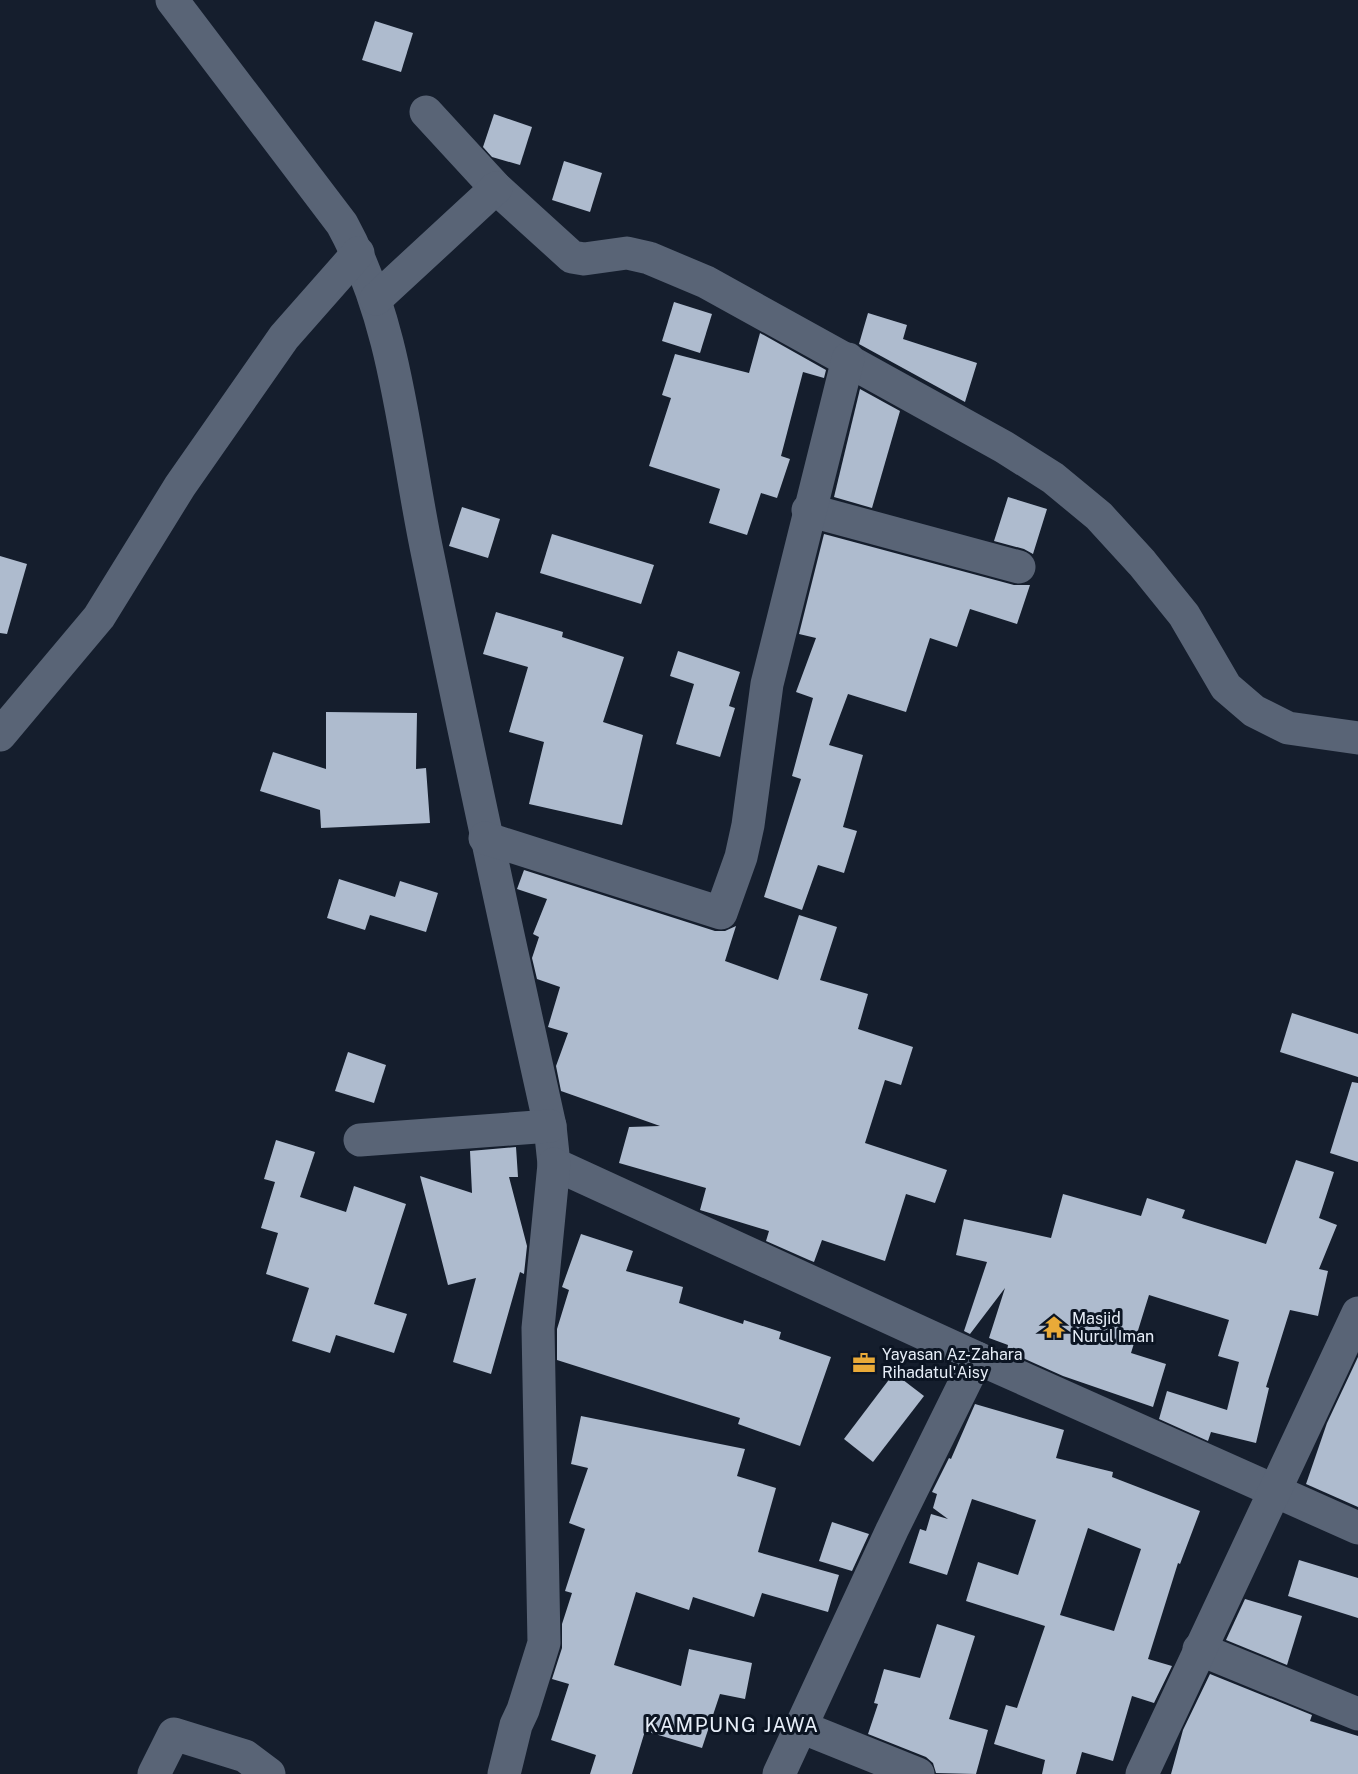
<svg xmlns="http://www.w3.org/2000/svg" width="1358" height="1774" viewBox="0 0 1358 1774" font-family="'Public Sans',sans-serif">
<rect width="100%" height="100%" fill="#151e2d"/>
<g fill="#aebbce" fill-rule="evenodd">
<path d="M375 21 413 33 401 72 362 60Z"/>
<path d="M494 114 532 127 520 165 492 157 483 147Z"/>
<path d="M564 161 602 173 590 212 552 200Z"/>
<path d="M674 302 712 314 700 353 662 341Z"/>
<path d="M868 313 907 325 903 339 977 363 965 402 859 344Z"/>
<path d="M760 333 826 370 824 378 803 372 781 456 790 459 777 498 761 493 747 535 709 523 720 489 649 466 671 398 662 395 675 354 749 373Z"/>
<path d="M860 389 900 411 872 508 834 497Z"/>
<path d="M1008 497 1047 509 1033 554 1024 549 994 541Z"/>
<path d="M462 507 500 519 488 558 449 546Z"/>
<path d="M552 534 654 565 641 604 540 573Z"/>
<path d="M824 534 1014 585H1030L1017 624 970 609 957 647 930 638 906 712 848 694 829 745 863 755 843 827 857 831 844 873 818 865 802 910 764 897 801 779 792 776 813 698 796 692 816 638 799 634Z"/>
<path d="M0 556 27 564 7 634 0 633Z"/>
<path d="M496 612 563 632 562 637 624 657 603 722 643 735 622 825 529 804 544 742 509 732 528 667 483 654Z"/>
<path d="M678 651 740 672 729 706 735 708 720 757 676 744 694 684 670 676Z"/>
<path d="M326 712 417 713 416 769 426 768 430 823 321 828 320 810 260 791 273 752 326 769Z"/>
<path d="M524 870 715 931H725L736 926 725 961 778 980 799 915 837 927 820 980 868 994 858 1029 913 1047 901 1085 885 1080 865 1143 947 1170 935 1203 906 1194 885 1261 822 1240 814 1262 809 1260 766 1241 769 1231 700 1210 706 1188 619 1163 629 1127 660 1126 561 1091 556 1066 568 1033 548 1027 560 987 537 979 532 958 539 937 533 934 547 899 517 889Z"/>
<path d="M339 879 395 897 400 881 438 893 426 932 370 915 365 930 327 918Z"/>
<path d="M1292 1013 1358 1034V1077L1280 1052Z"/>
<path d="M348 1052 386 1065 374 1103 335 1091Z"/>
<path d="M1352 1082 1358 1083V1162L1330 1153Z"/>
<path d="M276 1140 315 1152 300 1197 346 1212 354 1186 406 1204 374 1304 407 1314 394 1353 336 1335 330 1353 292 1341 309 1288 266 1274 278 1233 261 1228 275 1182 264 1179Z"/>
<path d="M516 1147 518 1177H509L527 1246 524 1274 520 1272 491 1374 453 1362 476 1278 448 1285 420 1176 472 1193 470 1151Z"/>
<path d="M1296 1160 1334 1172 1319 1218 1337 1225 1319 1269 1328 1271 1318 1316 1290 1310 1266 1387 1269 1388 1256 1443 1211 1432 1208 1441 1159 1419 1167 1391 1227 1410 1239 1362 1218 1356 1229 1320 1149 1295 1131 1353 1166 1364 1153 1407 1063 1376 1007 1351 1008 1345 989 1338 1005 1288 970 1334 964 1331 987 1262 956 1255 964 1219 1051 1238 1063 1194 1141 1216 1147 1198 1185 1210 1182 1218 1266 1244Z"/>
<path d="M581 1234 633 1251 626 1271 683 1287 679 1303 743 1324 744 1320 781 1332 779 1339 831 1357 800 1446 738 1424 740 1418 557 1360V1329L569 1290 562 1287Z"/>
<path d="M1358 1357V1507L1306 1484 1327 1423Z"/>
<path d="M894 1373 924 1396 873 1462 844 1439Z"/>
<path d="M975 1404 1064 1430 1056 1458 1113 1472 1112 1477 1200 1511 1180 1564 1178 1563 1148 1659 1172 1666 1154 1703 1132 1696 1113 1761 1082 1752 1076 1774H1042L1045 1760 994 1744 1006 1705 1017 1708 1045 1626 966 1601 978 1562 1018 1575 1036 1520 972 1499 947 1575 909 1563 920 1529 926 1531 931 1514 948 1519 933 1508 937 1494 932 1492 949 1458 951 1459ZM1088 1528 1141 1549 1114 1631 1060 1615Z"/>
<path d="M581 1416 745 1449 737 1476 776 1488 758 1552 839 1575 828 1612 762 1593 754 1617 693 1597 689 1610 636 1592 614 1665 681 1686 689 1649 752 1663 745 1699 720 1694 702 1748 645 1731 632 1774H590L596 1755 551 1740 569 1684 552 1679 562 1648V1624L572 1593 565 1591 585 1529 569 1523 588 1468 571 1464Z"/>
<path d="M832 1522 869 1534 852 1571 819 1561Z"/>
<path d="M1299 1560 1358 1578V1618L1288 1596Z"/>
<path d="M1245 1599 1302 1616 1287 1665 1226 1640Z"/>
<path d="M937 1624 975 1636 949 1719 988 1730 976 1774 936 1773 933 1763 926 1757 868 1734 878 1704 874 1703 884 1669 920 1678Z"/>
<path d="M1210 1674 1312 1715 1310 1721 1358 1736V1774H1171L1183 1730Z"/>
</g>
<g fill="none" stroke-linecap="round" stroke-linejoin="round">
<g stroke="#596476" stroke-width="33">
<path d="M172 0 342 224C398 326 404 443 428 556 467 747 508 937 550 1126L554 1164 977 1358 1358 1528"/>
<path d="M426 112 496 188 572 257 584 259 627 253 649 258 706 282 1004 447 1053 478 1099 516 1142 563 1184 615 1226 687 1254 711 1288 728 1358 738"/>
<path d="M376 299 496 188"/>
<path d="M808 510 1019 567"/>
<path d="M0 735 99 617 180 486 284 337 358 253"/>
<path d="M485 838 721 913 741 857 748 825 767 684 848 359"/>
<path d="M360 1140 550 1126"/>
<path d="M1199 1649 1358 1714"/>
<path d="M801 1727 918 1774"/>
<path d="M154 1774 174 1734 245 1756 269 1774"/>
<path d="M504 1774 516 1725 523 1710 544 1643 538 1328 554 1164"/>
<path d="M779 1774 892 1530 977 1358"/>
<path d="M1142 1774 1358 1313"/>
</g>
</g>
<defs>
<g id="temple-bare" transform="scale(1.8)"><path d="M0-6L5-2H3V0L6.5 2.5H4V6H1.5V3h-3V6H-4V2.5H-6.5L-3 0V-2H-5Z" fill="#e9aa38" stroke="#0c1523" stroke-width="2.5" paint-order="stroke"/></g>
<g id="office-bare" transform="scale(1.8)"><path d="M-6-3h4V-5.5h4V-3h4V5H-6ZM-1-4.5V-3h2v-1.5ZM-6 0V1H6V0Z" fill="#e9aa38" stroke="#0c1523" stroke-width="2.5" paint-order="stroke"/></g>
</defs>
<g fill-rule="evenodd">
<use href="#temple-bare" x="1054" y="1327"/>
<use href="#office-bare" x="864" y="1363"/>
</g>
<g text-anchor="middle" stroke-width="6" stroke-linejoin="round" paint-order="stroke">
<g font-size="16" fill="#e7eef8" stroke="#0c1523" text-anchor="start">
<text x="1072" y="1324">Masjid<tspan x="1072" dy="18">Nurul Iman</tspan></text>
<text x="882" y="1360">Yayasan Az-Zahara<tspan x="882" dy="18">Rihadatul'Aisy</tspan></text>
</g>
<g font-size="20" letter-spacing="1.5" fill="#e7eef8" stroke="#0c1523">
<text x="732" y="1732">KAMPUNG JAWA</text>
</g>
</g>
</svg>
